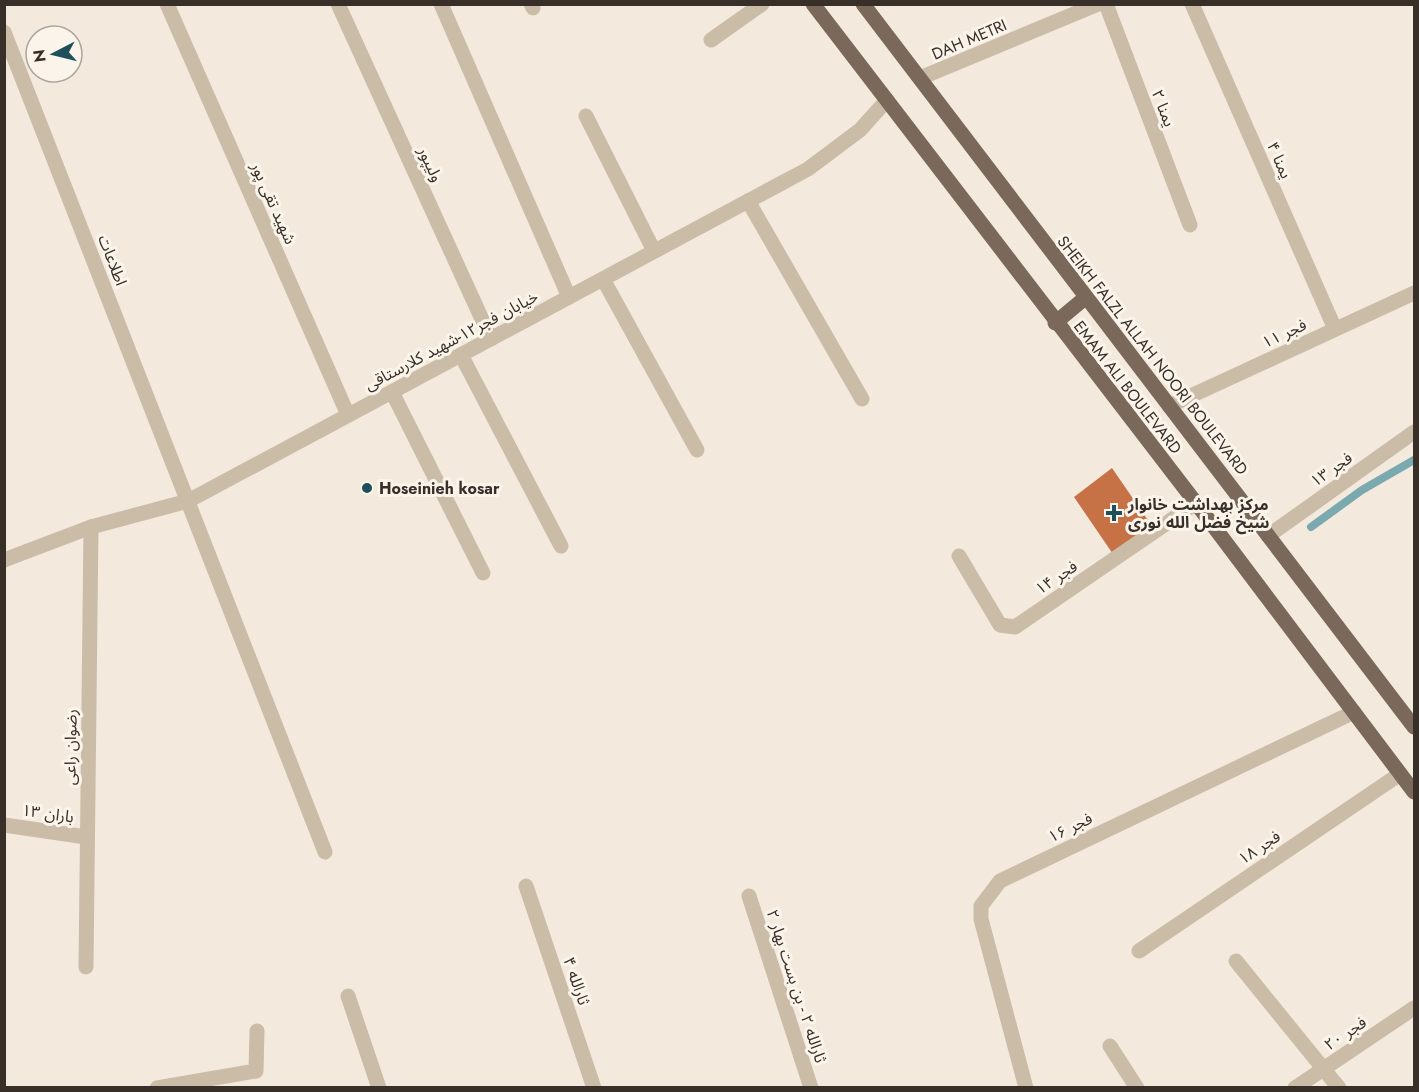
<svg xmlns="http://www.w3.org/2000/svg" width="1419" height="1092" viewBox="0 0 1419 1092" font-family="Jost,'Noto Sans Arabic',sans-serif">
<rect width="100%" height="100%" fill="#f3eadd"/>
<g fill="none" stroke-linecap="round" stroke-linejoin="round">
<path stroke="#7ba9b0" stroke-width="8" d="M1311 527 1362 490 1414 460"/>
</g>
<path fill="#c77246" d="M1112 468 1154 529 1115 557 1074 497Z"/>
<g fill="none" stroke-linecap="round" stroke-linejoin="round">
<g stroke="#cbbca8" stroke-width="15">
<path d="M167 4 348 415"/>
<path d="M338 4 491 339"/>
<path d="M441 4 569 297"/>
<path d="M531 4 533 8"/>
<path d="M1106 4 1190 225"/>
<path d="M1192 4 1335 329"/>
<path d="M4 32 325 852"/>
<path d="M711 40 762 4"/>
<path d="M920 78 1098 4"/>
<path d="M586 116 654 251"/>
<path d="M748 201 862 399"/>
<path d="M603 279 697 450"/>
<path d="M461 355 561 546"/>
<path d="M392 392 483 573"/>
<path d="M1169 406 1414 293"/>
<path d="M1268 536 1414 432"/>
<path d="M959 556 1000 625 1015 627 1196 503"/>
<path d="M4 560 91 527 188 501 808 169 860 130 887 100"/>
<path d="M4 825 86 837"/>
<path d="M526 886 594 1088"/>
<path d="M749 896 811 1088"/>
<path d="M1139 951 1400 774"/>
<path d="M1236 961 1339 1088"/>
<path d="M86 967 91 527"/>
<path d="M348 996 379 1088"/>
<path d="M1110 1046 1137 1088"/>
<path d="M157 1088 256 1071 257 1031"/>
<path d="M1026 1088 981 919V906L1000 881 1354 712"/>
<path d="M1295 1088 1414 1008"/>
</g>
<g stroke="#7a685a" stroke-width="15">
<path d="M813 4 1196 503 1414 792"/>
<path d="M863 4 1414 727"/>
<path d="M1055 323 1085 298"/>
</g>
</g>
<g fill="#1d505a" stroke="#faf4ea" stroke-width="2">
<circle cx="367" cy="488" r="6"/>
<path d="M1111 504h6v6h6v6h-6v6h-6v-6h-6v-6h6z"/>
</g>
<g text-anchor="middle" stroke-width="6" stroke-linejoin="round" paint-order="stroke">
<g font-size="16" fill="#382f29" stroke="#faf4ea">
<text transform="translate(969 39) rotate(-23)" y="6">DAH METRI</text>
<text transform="translate(1164 108) rotate(69)" y="6">یمنا ۲</text>
<text transform="translate(1280 160) rotate(66)" y="6">یمنا ۴</text>
<text transform="translate(431 164) rotate(65)" y="6">ولیپور</text>
<text transform="translate(274 203) rotate(66)" y="6">شهید تقی پور</text>
<text transform="translate(113 260) rotate(69)" y="6">اطلاعات</text>
<text transform="translate(1284 333) rotate(-25)" y="6">فجر ۱۱</text>
<text transform="translate(451 340) rotate(-28)" y="6">خيابان فجر۱۲-شهيد كلارستاقی</text>
<text transform="translate(1153 355) rotate(52)" y="6">SHEIKH FALZL ALLAH NOORI BOULEVARD</text>
<text transform="translate(1128 387) rotate(52)" y="6">EMAM ALI BOULEVARD</text>
<text transform="translate(1331 469) rotate(-35)" y="6">فجر ۱۳</text>
<text transform="translate(1056 577) rotate(-34)" y="6">فجر ۱۴</text>
<text transform="translate(70 747) rotate(-89)" y="6">رضوان راعی</text>
<text transform="translate(48 813) rotate(8)" y="6">باران ۱۳</text>
<text transform="translate(1070 827) rotate(-26)" y="6">فجر ۱۶</text>
<text transform="translate(1259 847) rotate(-34)" y="6">فجر ۱۸</text>
<text transform="translate(577 981) rotate(71)" y="6">ثارالله ۴</text>
<text transform="translate(797 986) rotate(72)" y="6">ثارالله ۲ - بن بست بهار ۲</text>
<text transform="translate(1345 1033) rotate(-34)" y="6">فجر ۲۰</text>
</g>
<g font-size="16" font-weight="bold" fill="#382f29" stroke="#faf4ea" text-anchor="start">
<text x="379" y="494">Hoseinieh kosar</text>
<text x="1128" y="510">مرکز بهداشت خانوار<tspan x="1128" dy="18">شیخ فضل الله نوری</tspan></text>
</g>
</g>
<rect width="1419" height="1092" fill="none" stroke="#382f29" stroke-width="12"/>
<g transform="translate(54 54) rotate(263)"><circle r="28" fill="#faf4ea" stroke="#aca59d" stroke-width="1.5"/>
<path d="M0-4.5L10 22L0 15L-10 22Z" fill="#1d505a"/>
<text y="-9" font-size="16" font-weight="bold" text-anchor="middle" fill="#382f29">N</text>
</g>
</svg>
